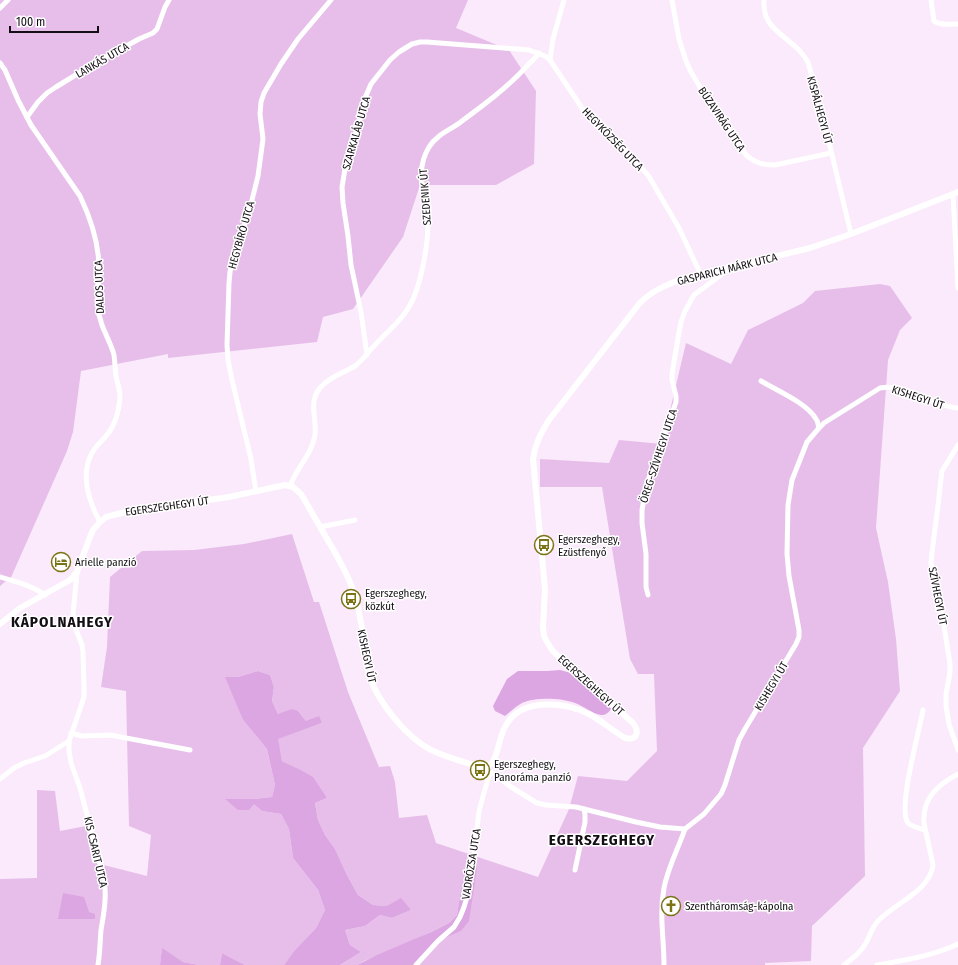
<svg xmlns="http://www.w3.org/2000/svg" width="958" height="965" viewBox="0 0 958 965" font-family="'Fira Sans Condensed',sans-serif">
<rect width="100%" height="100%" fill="#faeafb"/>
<g fill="#e7beea">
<path d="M0 0H468L456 28 509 50 536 91 534 164 496 185H420L403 237 353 309 323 317 317 342 168 358V354L81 371 73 432 67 451 9 582 6 581 0 586Z"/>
<path d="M880 284 890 286 912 318 900 330 888 360 876 528 888 582 896 639 900 691 863 748 865 876 812 926 811 961 765 963V965H416L435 943 461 931 477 868 465 866 457 915 449 923 414 940 364 961 357 965H340L361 952 350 945 345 930 365 926 380 915 392 918 411 910 387 906 373 905 358 895 347 875 335 849 325 835 318 820 315 803 327 798 297 768 282 761 277 739 322 723 306 721 298 711 278 714 272 701 274 687 270 675 258 671 238 677H226L243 720 267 749 275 785 272 797 254 799H225L254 803 262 811 281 814 289 829 293 858 318 890 325 910 316 928 294 951 284 965H245L222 953 220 965H199L183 962 162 949 160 965H0V879L37 878V790L55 791 60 831 86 826 92 862 147 876 151 835 129 826 126 691 101 687 107 647 110 577 142 551 194 550 244 544 292 534 314 602H319L348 692 379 767 390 766 395 782 399 818 427 815 436 843 538 877 569 809 578 776 627 781 657 751 654 674H638L630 659 602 487H540V459L609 463 619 440 662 444 686 343 731 364 748 330 803 303 815 291Z"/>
</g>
<g fill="#dba6e1">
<path d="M560 670 571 673 608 704 611 709C608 713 606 715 601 715 593 714 583 706 575 703 561 698 536 697 522 703 516 706 510 712 505 716L495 711 493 706 507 679 518 671H547Z"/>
<path d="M258 671 270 675 274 687 272 701 278 714 292 709 298 711 306 721 319 716 322 723 278 739 282 761 297 768 313 777 327 798 315 803 318 820 325 835 335 849 347 875 358 895 373 905 387 906 401 898 411 910 392 918 380 915 365 926 345 930 350 945 361 952 340 965H284L294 951 316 928 325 910 318 890 293 858 289 829 281 814 262 811 254 804 249 810H238L225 799H254L272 797 275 785 267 749 243 720 225 677H238Z"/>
<path d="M465 866 477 868 469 921 461 931 435 943 416 965H357L377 955 431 932 449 923 457 915Z"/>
<path d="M63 893 84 897 89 912 95 914V919H58Z"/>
<path d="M162 948 183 962 199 965H160Z"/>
<path d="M222 953 245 965H220Z"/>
</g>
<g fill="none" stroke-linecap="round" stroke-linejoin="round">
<g stroke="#fff" stroke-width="5">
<path d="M564 0 553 39 550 60 582 108 597 125 621 146 648 175 679 228 701 275"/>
<path d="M672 0 679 39 686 61 691 72 712 107 747 156C756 163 763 165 775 165L831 153"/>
<path d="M764 0C762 27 782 33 798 49 802 53 805 57 808 62L828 138 851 234"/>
<path d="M931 0 934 21C940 26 950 24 958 24"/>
<path d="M0 8 8 0"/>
<path d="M0 63 5 70 18 100 31 125 80 196C91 219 99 244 99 269 99 285 96 300 99 315 101 321 102 327 105 332 108 340 112 347 114 355 115 362 115 369 116 376 117 383 120 389 120 397 119 410 115 426 106 436 103 440 99 443 96 447 78 469 88 500 100 522"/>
<path d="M27 117 38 102 47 93 56 87 97 62 139 39 153 33 157 29 165 7 169 0"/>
<path d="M953 194 958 288"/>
<path d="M367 355 361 312 351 265 348 236 343 203 342 187 346 163 356 132 365 98 371 84 390 60 399 52 412 44 420 42H427L529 50 545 56 550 60"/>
<path d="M761 381C776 390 807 403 816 419 818 421 818 425 819 428"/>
<path d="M958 445 942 471 941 479 937 514 932 552 931 563 938 602 943 619 950 664V672L946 694V706L949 724 958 750"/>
<path d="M290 486C296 468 312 455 315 435 317 419 308 402 320 388 329 377 343 373 355 366 363 360 367 353 374 346 388 330 405 319 414 297 422 277 428 245 428 223 427 195 413 174 429 147 437 134 451 130 462 121 485 104 508 87 527 66 531 61 536 58 539 53"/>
<path d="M256 492 251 459 232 380 228 360 227 345 229 283 230 272 232 262 250 208 258 176 263 139 260 114 261 102 264 93 281 64 298 39 331 0"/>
<path d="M320 527 355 520"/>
<path d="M77 572 73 614 75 627 82 645 83 652 84 688V697L79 712 69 741V751L71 763 80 788 104 879C107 896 104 913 101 930 100 942 100 953 98 965"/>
<path d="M0 577C16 582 31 585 45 595"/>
<path d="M648 595 646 587V554L642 523V510L647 483 676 402V396L672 380V374L678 338 681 322 685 311 694 295 729 269"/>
<path d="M923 710C920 729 897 809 908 823 912 827 920 828 925 830"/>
<path d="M71 733 82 736 110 735 190 750"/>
<path d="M0 779 14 768 24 763 45 756 69 741"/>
<path d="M575 870 585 822V815L584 809"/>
<path d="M416 965 438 941 454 927 460 917 464 907 467 897 473 865 479 811 489 775 492 772 511 787 537 803 546 805 576 807 636 822 660 827 685 829 704 814 721 794 725 785 739 740 745 729 796 644 799 637V630L789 576 787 554 788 505 792 480 807 442 819 428 824 423 880 388C908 383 931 406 958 408"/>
<path d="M664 965C664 938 659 915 664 888 668 867 678 849 685 829"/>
<path d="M844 965C853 958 861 952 866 943 870 936 872 927 878 921 895 903 930 891 933 865L924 823C922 798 938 785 958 774"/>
<path d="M877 965C905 960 933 956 958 944"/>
</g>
<path stroke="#fff" stroke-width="6" d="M0 624 20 608 70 580 77 572 90 537 93 530 100 522 106 517 125 512 229 497 285 485 293 487 301 494C312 512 322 531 333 549 341 563 349 577 354 593 363 619 363 647 369 674 376 700 406 737 431 750 446 757 464 762 480 767 486 767 491 765 494 760 499 748 500 735 506 725 522 697 565 702 589 714 602 721 613 731 625 738 637 741 640 732 633 723L563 661 552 650 547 642 544 636 543 627 545 589 533 459C535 444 541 433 549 420L639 304C650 292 664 286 679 280L810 248 851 234 958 192"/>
</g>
<defs>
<g id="bus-ring" transform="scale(1)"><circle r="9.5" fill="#fff" stroke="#7b7315" stroke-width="1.5"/><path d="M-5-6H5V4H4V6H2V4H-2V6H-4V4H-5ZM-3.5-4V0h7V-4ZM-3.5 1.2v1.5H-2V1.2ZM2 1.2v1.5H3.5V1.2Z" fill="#7b7315"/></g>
<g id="hotel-ring" transform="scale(1)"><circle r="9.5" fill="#fff" stroke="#7b7315" stroke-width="1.5"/><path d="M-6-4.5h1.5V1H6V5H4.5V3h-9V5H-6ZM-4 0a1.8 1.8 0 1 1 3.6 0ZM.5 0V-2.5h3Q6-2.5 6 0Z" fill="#7b7315"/></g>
<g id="church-ring" transform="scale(1)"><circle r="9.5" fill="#fff" stroke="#7b7315" stroke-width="1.5"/><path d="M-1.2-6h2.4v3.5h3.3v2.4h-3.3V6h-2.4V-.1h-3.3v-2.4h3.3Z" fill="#7b7315"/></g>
</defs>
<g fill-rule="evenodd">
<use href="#bus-ring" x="544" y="545"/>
<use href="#hotel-ring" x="61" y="562"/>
<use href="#bus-ring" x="351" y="599"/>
<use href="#bus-ring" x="480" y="770"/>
<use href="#church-ring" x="671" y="906"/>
</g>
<g text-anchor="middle" stroke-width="3" stroke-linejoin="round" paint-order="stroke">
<g font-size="11" fill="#130e13" stroke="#fff">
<text transform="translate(102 60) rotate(-30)" y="4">LANKÁS UTCA</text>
<text transform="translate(820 110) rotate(75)" y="4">KISPÁLHEGYI ÚT</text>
<text transform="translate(722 119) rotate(56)" y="4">BÚZAVIRÁG UTCA</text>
<text transform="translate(356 133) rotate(-74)" y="4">SZARKALÁB UTCA</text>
<text transform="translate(613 139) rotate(46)" y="4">HEGYKÖZSÉG UTCA</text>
<text transform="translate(425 197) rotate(-94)" y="4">SZEDENIK ÚT</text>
<text transform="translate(241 235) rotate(-74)" y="4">HEGYBÍRÓ UTCA</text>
<text transform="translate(727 269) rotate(-14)" y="4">GASPARICH MÁRK UTCA</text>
<text transform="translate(99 287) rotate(-92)" y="4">DALOS UTCA</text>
<text transform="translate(918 397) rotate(18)" y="4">KISHEGYI ÚT</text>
<text transform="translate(658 456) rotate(-72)" y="4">ÖREG-SZÍVHEGYI UTCA</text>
<text transform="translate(167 506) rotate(-8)" y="4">EGERSZEGHEGYI ÚT</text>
<text transform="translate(938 596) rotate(79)" y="4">SZÍVHEGYI ÚT</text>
<text transform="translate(367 656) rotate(78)" y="4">KISHEGYI ÚT</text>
<text transform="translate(591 685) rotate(42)" y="4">EGERSZEGHEGYI ÚT</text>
<text transform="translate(771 686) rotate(-59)" y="4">KISHEGYI ÚT</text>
<text transform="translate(96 852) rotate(77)" y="4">KIS CSARIT UTCA</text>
<text transform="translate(471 864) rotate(-81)" y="4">VADRÓZSA UTCA</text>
</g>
<g font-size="11" fill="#130e13" stroke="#fff" text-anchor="start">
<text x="558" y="543">Egerszeghegy,<tspan x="558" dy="13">Ezüstfenyő</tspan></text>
<text x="75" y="566">Arielle panzió</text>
<text x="365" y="597">Egerszeghegy,<tspan x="365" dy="13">közkút</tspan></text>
<text x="494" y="768">Egerszeghegy,<tspan x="494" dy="13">Panoráma panzió</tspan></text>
<text x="685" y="910">Szentháromság-kápolna</text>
</g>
<g font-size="15" font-weight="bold" letter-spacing="1" fill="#130e13" stroke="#fff">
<text x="62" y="627">KÁPOLNAHEGY</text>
<text x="602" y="845">EGERSZEGHEGY</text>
</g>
</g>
<path d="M10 26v6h88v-6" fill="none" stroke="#130e13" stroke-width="2"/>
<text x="16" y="26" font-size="12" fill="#130e13" stroke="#ffffff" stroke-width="3" paint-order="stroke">100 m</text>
</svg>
